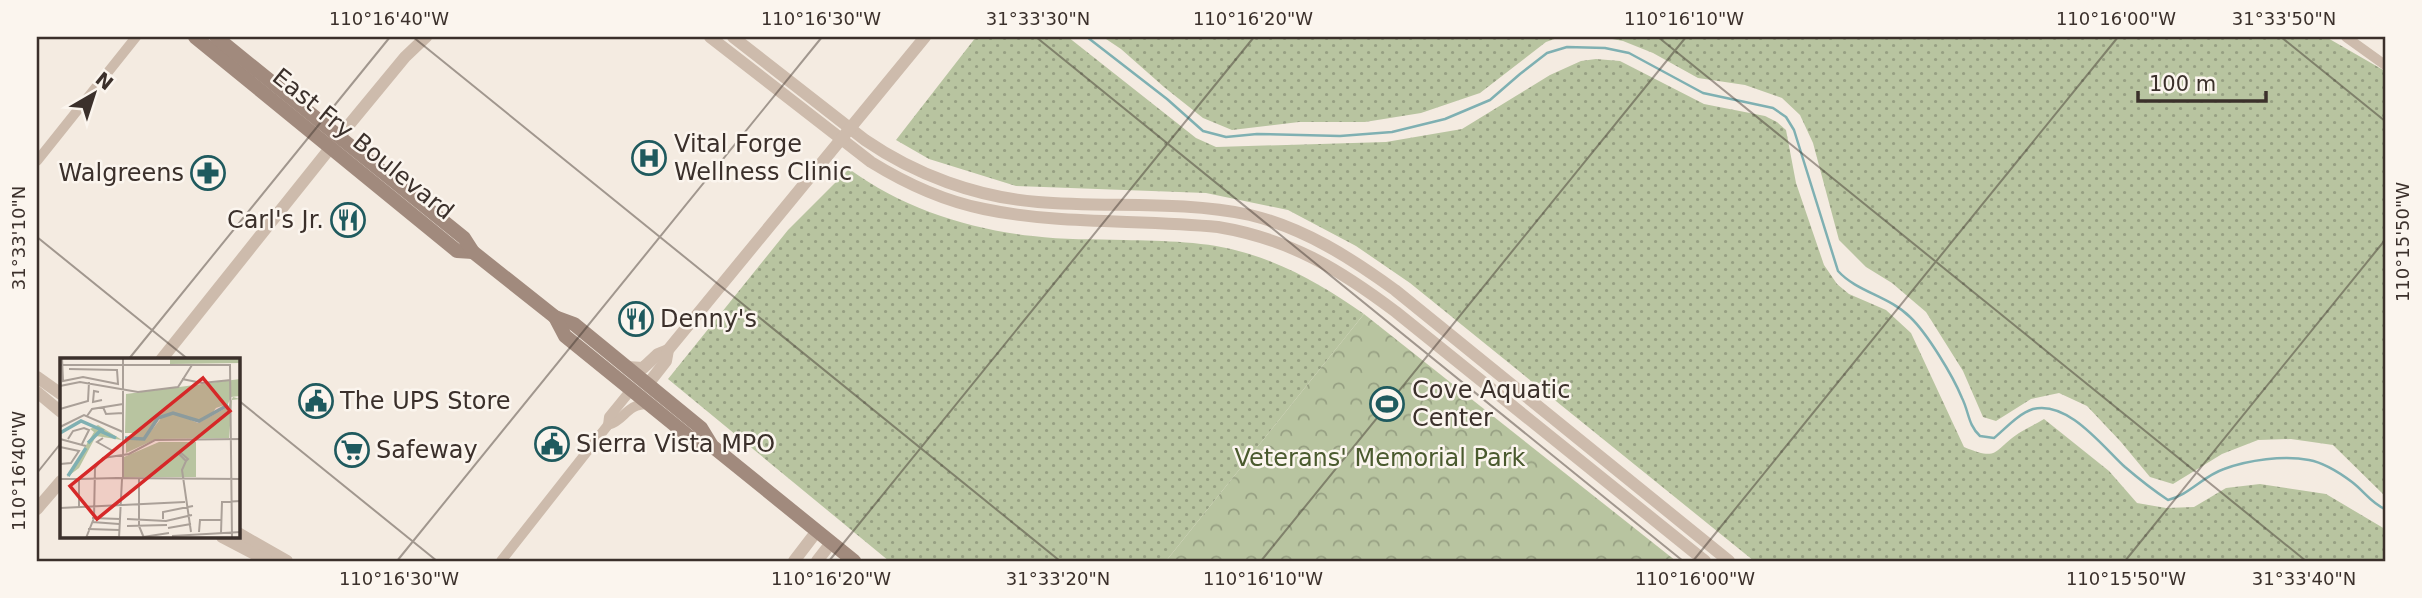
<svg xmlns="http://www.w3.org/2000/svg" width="2422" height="598" viewBox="0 0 2422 598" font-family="'DejaVu Sans',sans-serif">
<defs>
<pattern id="grass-dots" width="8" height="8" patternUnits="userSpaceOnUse" patternTransform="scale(1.75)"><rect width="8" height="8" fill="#b8c4a0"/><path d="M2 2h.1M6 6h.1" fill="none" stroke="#97a083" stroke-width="1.8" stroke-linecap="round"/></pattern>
<pattern id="forest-crowns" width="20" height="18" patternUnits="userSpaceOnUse" patternTransform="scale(1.75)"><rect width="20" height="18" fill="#b8c4a0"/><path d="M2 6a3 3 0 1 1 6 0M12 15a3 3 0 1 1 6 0" fill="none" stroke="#97a083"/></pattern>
</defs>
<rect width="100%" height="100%" fill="#f4ebe1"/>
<g fill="url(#grass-dots)">
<path d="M976 37H1068L1196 138 1216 147 1386 142 1462 129 1550 75 1581 61 1596 59 1620 61 1704 104 1765 116 1777 122 1786 130 1796 183 1824 265 1837 284 1849 294 1886 310 1911 333 1964 447C2000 462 1993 450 2019 433 2027 428 2036 424 2044 419L2109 471 2137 503 2166 508 2194 507 2226 488 2260 484 2326 494 2385 529V561H1754L1410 283 1356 246 1288 210 1206 193 1016 186 929 159 896 140Z"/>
<path d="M1103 37H1560L1546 42 1480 93 1421 113 1365 122H1299L1232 130 1203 118 1164 87 1121 49Z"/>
<path d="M1602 37H2326L2385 71V496L2333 445 2291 439 2258 440 2222 454 2173 484 2150 477 2121 442 2087 406 2059 393 2031 399 1996 421 1983 417 1963 371 1926 312 1892 283 1866 267 1839 240 1813 143 1800 115 1782 98 1745 85 1698 78 1653 53 1623 41Z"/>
<path d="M849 169C903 208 967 229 1033 236 1063 240 1094 239 1124 240 1164 241 1207 241 1246 253 1290 266 1327 288 1364 314L1166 561H889L668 379 788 230Z"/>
</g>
<path fill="url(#forest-crowns)" d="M1364 314 1676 561H1166Z"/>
<path fill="#b8c4a0" d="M1536 550 1587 555 1600 561H1537Z"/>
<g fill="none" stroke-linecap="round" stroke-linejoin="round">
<path stroke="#7fb0b2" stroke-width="2.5" d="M1087 37 1167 99 1203 131 1226 137 1257 134 1340 136 1392 132 1445 119 1490 100 1520 74 1547 53 1567 47 1605 48 1629 53 1703 93 1773 108 1786 117 1794 130 1838 271C1857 292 1889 296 1910 317 1927 333 1953 376 1962 398 1969 412 1968 425 1980 436L1994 438C2006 428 2018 414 2033 409 2068 400 2103 447 2125 467 2139 479 2153 490 2168 500 2189 495 2203 476 2224 469 2248 460 2284 455 2309 460 2325 463 2340 473 2352 482 2364 491 2371 503 2385 509"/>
<g stroke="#cdbbac" stroke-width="10">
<path d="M2346 37 2385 65"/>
<path d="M37 161 136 37"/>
<path d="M608 425C626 420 625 404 648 404"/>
<path d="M501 561 608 425 609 417 631 390"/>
</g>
<g stroke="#cdbbac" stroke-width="12">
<path d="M710 37 871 162C905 183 944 201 984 209 1060 225 1141 219 1218 227 1290 239 1339 269 1396 312L1705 561"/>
<path d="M733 37 865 140C916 175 976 197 1038 202 1108 208 1180 200 1250 215 1304 228 1351 258 1395 290L1729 561"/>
<path d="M161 360 339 137 405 57 426 37"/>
<path d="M627 367 643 368 658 354 668 350"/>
<path d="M37 377 61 394"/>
<path d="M648 384 666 361 668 350 925 37"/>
<path d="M37 392 61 412"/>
<path d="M37 509 61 481"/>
<path d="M238 533 287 561"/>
<path d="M222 537 268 561"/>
<path d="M794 561 817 531"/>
<path d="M817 561 831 543"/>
</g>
<g stroke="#a18a7d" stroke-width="14">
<path d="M195 37 457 251 473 252"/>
<path d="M216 37 464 238 473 252 555 317 574 324 701 428 712 446 854 561"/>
<path d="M555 317 565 336 692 439 712 446"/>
</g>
</g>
<path fill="none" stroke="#3b302b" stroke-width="2" stroke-opacity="0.45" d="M413 37 1060 561M1036 37 1683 561M1658 37 2306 561M2281 37 2385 121M37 237 189 360M128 360 390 37M238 400 437 561M37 473 61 443M397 561 822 37M829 561 1254 37M1261 561 1686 37M1693 561 2118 37M2125 561 2385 240"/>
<defs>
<g id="hospital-ring" transform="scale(1.75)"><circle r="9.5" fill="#fbf5ee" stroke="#1f5a5e" stroke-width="1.5"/><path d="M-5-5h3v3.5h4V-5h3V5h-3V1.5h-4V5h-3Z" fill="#1f5a5e"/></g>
<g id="pharmacy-ring" transform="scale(1.75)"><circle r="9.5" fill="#fbf5ee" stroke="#1f5a5e" stroke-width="1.5"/><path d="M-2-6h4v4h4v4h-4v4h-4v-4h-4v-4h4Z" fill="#1f5a5e"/></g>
<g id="restaurant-ring" transform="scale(1.75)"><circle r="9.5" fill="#fbf5ee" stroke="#1f5a5e" stroke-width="1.5"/><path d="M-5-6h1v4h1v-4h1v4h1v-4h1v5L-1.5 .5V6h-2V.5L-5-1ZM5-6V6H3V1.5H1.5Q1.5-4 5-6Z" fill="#1f5a5e"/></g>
<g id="civic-ring" transform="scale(1.75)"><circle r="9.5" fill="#fbf5ee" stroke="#1f5a5e" stroke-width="1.5"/><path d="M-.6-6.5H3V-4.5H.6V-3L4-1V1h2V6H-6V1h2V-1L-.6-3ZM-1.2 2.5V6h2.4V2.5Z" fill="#1f5a5e"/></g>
<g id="stadium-ring" transform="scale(1.75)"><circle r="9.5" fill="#fbf5ee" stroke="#1f5a5e" stroke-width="1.5"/><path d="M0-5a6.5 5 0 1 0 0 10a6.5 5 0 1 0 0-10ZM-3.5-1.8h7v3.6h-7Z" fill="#1f5a5e"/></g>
<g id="supermarket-ring" transform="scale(1.75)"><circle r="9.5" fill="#fbf5ee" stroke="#1f5a5e" stroke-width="1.5"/><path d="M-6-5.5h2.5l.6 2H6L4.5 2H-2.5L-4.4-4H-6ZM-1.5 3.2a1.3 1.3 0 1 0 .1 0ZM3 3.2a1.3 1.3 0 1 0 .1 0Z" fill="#1f5a5e"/></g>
</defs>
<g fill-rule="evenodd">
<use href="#hospital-ring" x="649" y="158"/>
<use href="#pharmacy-ring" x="208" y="173"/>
<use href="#restaurant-ring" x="348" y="220"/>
<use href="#restaurant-ring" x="636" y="319"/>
<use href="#civic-ring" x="316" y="401"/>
<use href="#stadium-ring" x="1387" y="404"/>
<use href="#civic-ring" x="552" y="444"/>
<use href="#supermarket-ring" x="352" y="450"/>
</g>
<g text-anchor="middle" stroke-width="5" stroke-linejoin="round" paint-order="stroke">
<g font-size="24" fill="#3b302b" stroke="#fbf5ee">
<text transform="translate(363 144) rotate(39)" y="8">East Fry Boulevard</text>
</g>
<g font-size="24" fill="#3b302b" stroke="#fbf5ee" text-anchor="start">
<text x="674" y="152">Vital Forge<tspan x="674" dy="28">Wellness Clinic</tspan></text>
<text x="184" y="181" text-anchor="end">Walgreens</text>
<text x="324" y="228" text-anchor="end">Carl's Jr.</text>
<text x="660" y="327">Denny's</text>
<text x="1412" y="398">Cove Aquatic<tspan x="1412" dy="28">Center</tspan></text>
<text x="340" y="409">The UPS Store</text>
<text x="576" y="452">Sierra Vista MPO</text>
<text x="376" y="458">Safeway</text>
</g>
<g font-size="24" fill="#4a5a2e" stroke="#fbf5ee">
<text x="1380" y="466">Veterans' Memorial Park</text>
</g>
</g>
<g transform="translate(60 358)">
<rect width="180" height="180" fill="#f4ebe1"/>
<path d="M110 0H180V5L110 6ZM180 21V38L171 39 168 46 156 50 151 57 138 62 113 54 98 59 84 80 71 81 65 79H73V75H65L66 36ZM173 39 180 41 172 42 169 80 96 81 66 95V82H84L102 59 114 55 138 65 168 49ZM99 84V119H64V99Z" fill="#b8c4a0"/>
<path d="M38 67 62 82 36 78 19 110 7 119 34 74 30 71ZM99 84H136V119H99Z" fill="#b8c4a0"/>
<path fill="none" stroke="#7fb0b2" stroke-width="3.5" d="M0 75 21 63 44 73M65 80 84 81 98 60 113 55 139 63 168 47M28 85 40 73 56 80M8 118 26 90"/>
<path fill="none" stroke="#aaa098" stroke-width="2" d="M2 0 3 23 23 19 58 26 57 12 9 11M63 0V120M0 7H170L172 180M122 21 142 25 171 22M0 28 20 24 78 34 118 29 132 7M39 34 34 33 33 44 42 42M43 49 46 56 63 55M0 51 28 43 29 24M27 58 32 51 63 46M0 69 24 57 63 74M43 80 37 84 53 93M0 81 26 88M8 81 13 73 24 70 29 72 22 86M0 89 19 93 11 105 0 106M120 94 128 101 126 103 119 96ZM126 103 122 112 131 174M55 120 181 121M79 120V168L84 180M0 121H24M19 121V149M19 121 57 120M0 150 125 144M32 160 60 161M67 161 106 163 132 157M103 161V154L133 148M32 164 59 166M67 168 107 167M108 170 131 166M28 171 59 172M139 174 140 162H161M161 175 162 144 181 143M112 178 181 174M26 179H59M83 179 109 175M26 180 34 160 35 110 43 100 69 96 95 82 181 81M59 180 62 121"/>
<path fill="#d62828" fill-opacity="0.15" stroke="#d62828" stroke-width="3.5" d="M143 20 170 53 37 161 10 128Z"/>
<rect width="180" height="180" fill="none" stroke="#3b302b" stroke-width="3.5"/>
</g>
<rect width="2422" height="598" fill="none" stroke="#fbf5ee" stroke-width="77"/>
<g transform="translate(94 94) rotate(39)" stroke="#fbf5ee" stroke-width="5" paint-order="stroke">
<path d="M0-5L12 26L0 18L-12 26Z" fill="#3b302b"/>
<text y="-10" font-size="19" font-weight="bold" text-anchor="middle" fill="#3b302b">N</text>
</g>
<path d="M2138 91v10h128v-10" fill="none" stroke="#3b302b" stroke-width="3.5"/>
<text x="2149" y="91" font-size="21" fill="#3b302b" stroke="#fbf5ee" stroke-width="5" paint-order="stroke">100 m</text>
<rect x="38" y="38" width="2346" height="522" fill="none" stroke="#3b302b" stroke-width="2.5"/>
<g font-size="18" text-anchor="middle" fill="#3b302b">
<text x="389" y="25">110°16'40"W</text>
<text x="821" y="25">110°16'30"W</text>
<text x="1038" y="25">31°33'30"N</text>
<text x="1253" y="25">110°16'20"W</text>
<text x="1684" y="25">110°16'10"W</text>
<text x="2116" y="25">110°16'00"W</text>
<text x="2284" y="25">31°33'50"N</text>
<text transform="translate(19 238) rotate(-90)" y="6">31°33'10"N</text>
<text transform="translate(2403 242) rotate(-90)" y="6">110°15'50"W</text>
<text transform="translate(19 471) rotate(-90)" y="6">110°16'40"W</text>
<text x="399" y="585">110°16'30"W</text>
<text x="831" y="585">110°16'20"W</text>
<text x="1058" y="585">31°33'20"N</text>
<text x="1263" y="585">110°16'10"W</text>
<text x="1695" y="585">110°16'00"W</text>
<text x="2126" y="585">110°15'50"W</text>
<text x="2304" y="585">31°33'40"N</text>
</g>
</svg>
